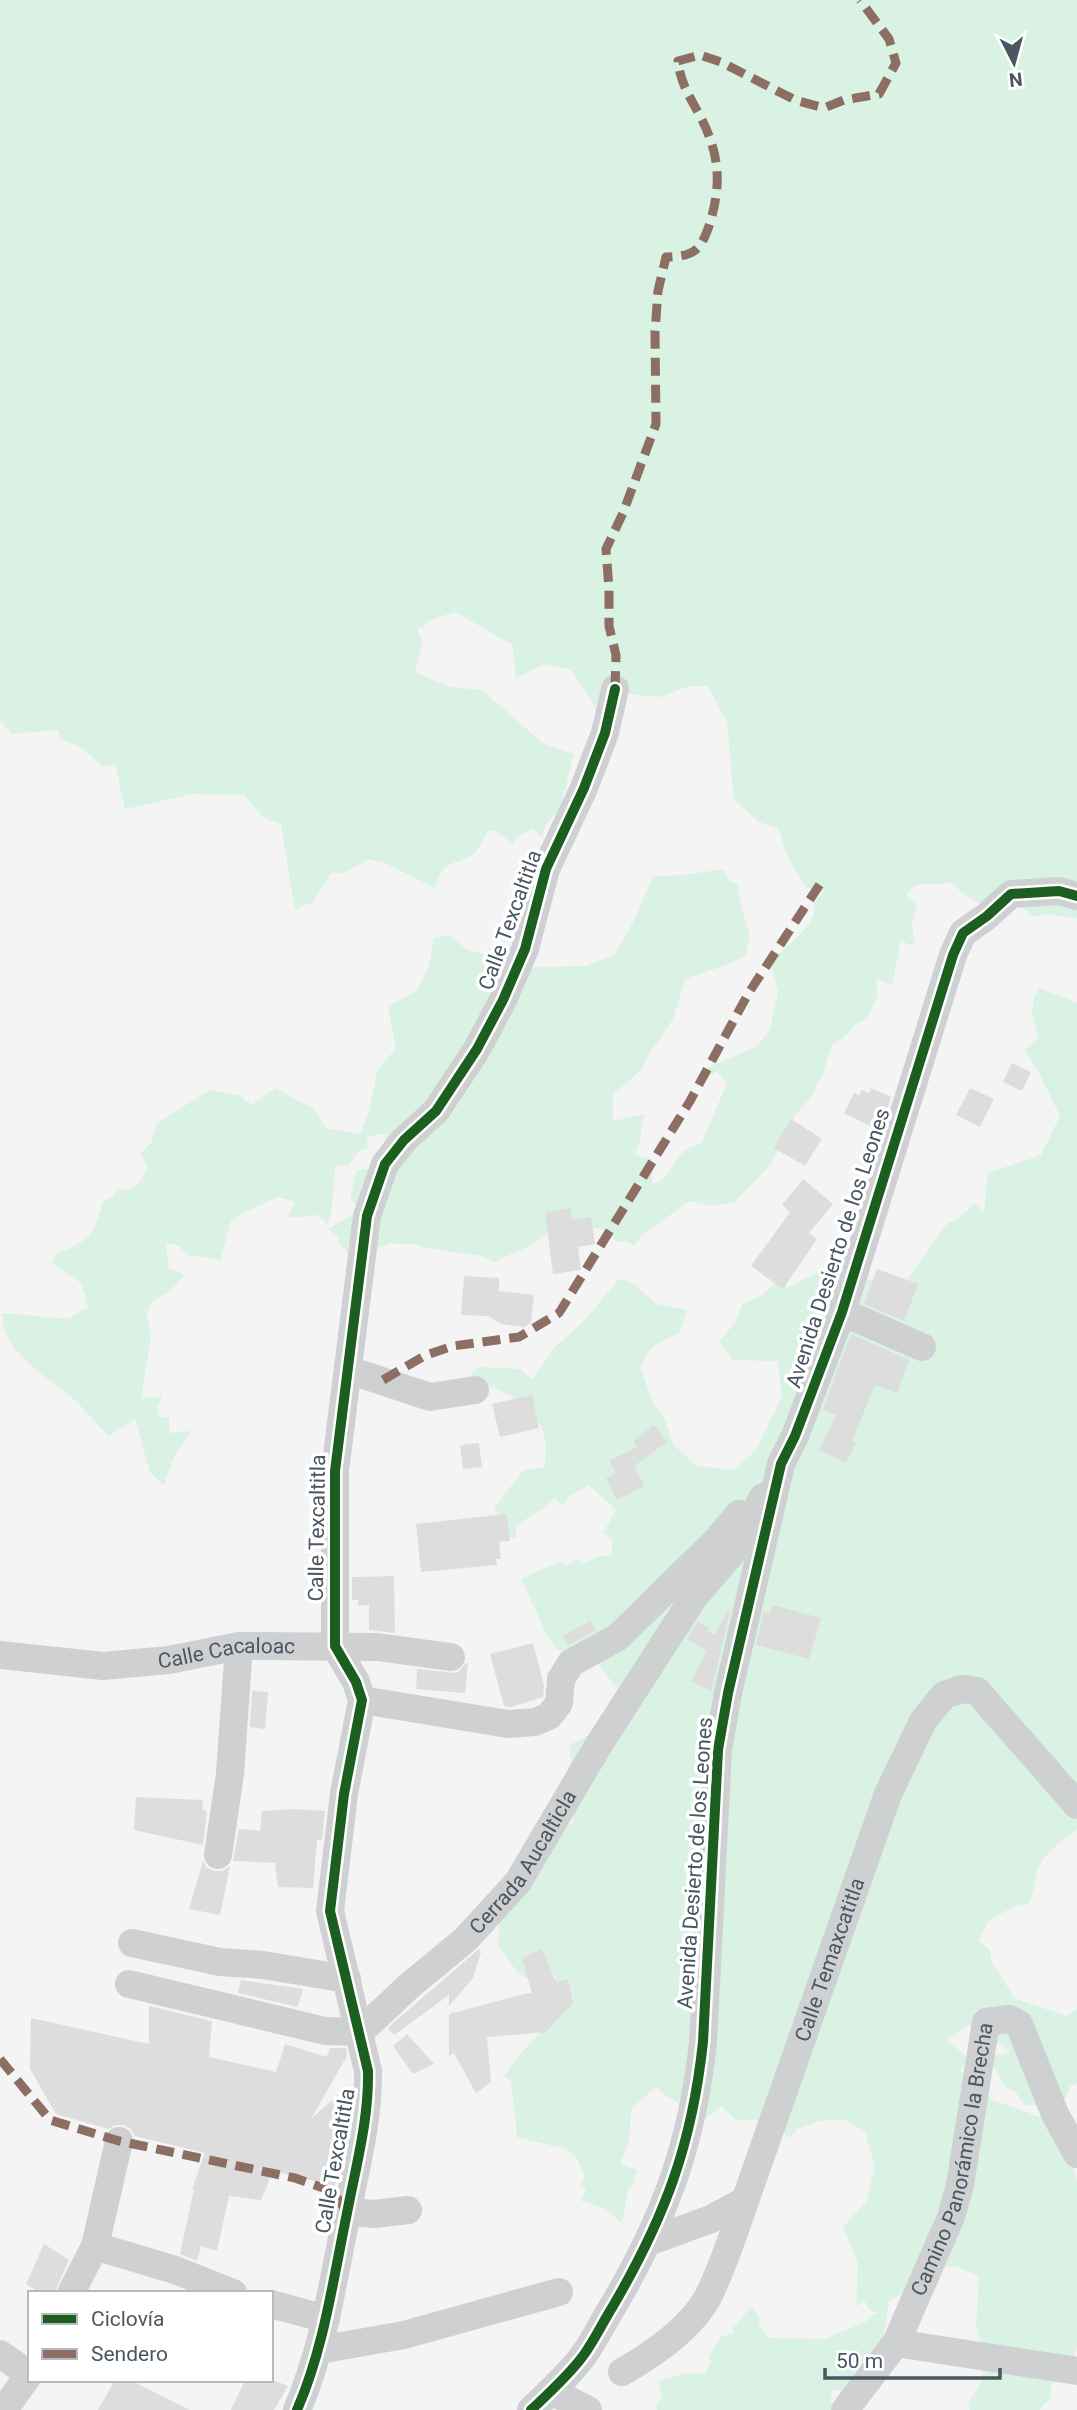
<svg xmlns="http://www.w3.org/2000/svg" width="1077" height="2410" viewBox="0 0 1077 2410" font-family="Roboto,sans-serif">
<rect width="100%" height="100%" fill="#f4f4f4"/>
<g fill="#d9f2e3">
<path d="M0 0H1077V918L1049 914 1034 917 1022 907 977 903 950 883 915 885 906 895 917 904 912 924 915 944 909 945 901 940 892 985 876 978 878 995 867 1018 853 1026 845 1037 832 1045 822 1077 817 1082 813 1095 796 1114 771 1164 735 1202 711 1206 690 1201 642 1235 634 1246 628 1241 617 1242 601 1228 552 1230 529 1246 494 1262 481 1256 421 1247 419 1245 390 1243 353 1258 339 1243 338 1237 328 1229 363 1209 350 1200 356 1171 376 1167 387 1133 367 1137 368 1147 357 1153 349 1165 335 1166 332 1209 328 1225 317 1215 288 1218 295 1202 278 1197 243 1213 231 1221 220 1261 194 1255 189 1256 179 1246 166 1243 169 1269 185 1274 170 1291 151 1302 147 1315 151 1337 141 1399 162 1396 157 1408 159 1418 169 1417 170 1433 191 1431 173 1459 164 1485 150 1472 135 1419 109 1436C98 1426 89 1415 79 1404 56 1380 0 1355 2 1313L68 1319 88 1307 81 1283 52 1263 56 1254C92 1239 91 1238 103 1202L114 1195 118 1189H132L142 1179 148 1165 140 1154 151 1143 157 1123 210 1090 241 1096 251 1105 275 1088 314 1109 326 1128 360 1134 369 1112 377 1072 396 1048 388 1007 418 990 429 965 434 938 451 935 467 950 535 967 586 966 615 954 636 917 653 876 684 875 724 869 730 882 739 884 738 893 750 937 745 956 726 965 685 979 673 1019 650 1053 641 1070 613 1095V1121L644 1114 639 1144 634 1155 652 1159V1184L664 1179 684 1150 702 1143 727 1083 717 1071 701 1082 707 1068 756 1047 770 1030 778 992 770 963C784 947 819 926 814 902L823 893 806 887 788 858 778 828 759 822 734 800 727 723 708 686H690L660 697 628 694 594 706C589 693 578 683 571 670L545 664 516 678 512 644 455 612 429 620 424 626 417 629 423 642 415 672 450 687 482 690 544 744 574 754 560 809 546 824 542 837 533 829 518 836 513 844 496 831H488C484 837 481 845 476 851 460 869 446 852 435 888L387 864 368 859 345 873H331L312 904H305L295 911 281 824 264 818 244 795 193 794 125 809 115 764 103 767 81 747 60 739 59 730 12 734 0 721Z"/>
<path d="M1040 988 1077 1003V1830C1064 1840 1047 1850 1039 1866 1033 1878 1036 1893 1027 1904L1017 1905 989 1920 979 1941 990 1950 991 1960 1015 1999 1067 2016 1077 2009V2083L1070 2086 1064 2101 1025 2106 1015 2091 1005 2087 988 2056 1011 2053 983 2031 968 2025 947 2040 970 2059 960 2070 972 2079 983 2083 990 2099 1046 2119 1070 2158 1077 2180V2347L1070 2366 1052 2384 1049 2400 1039 2410H970L968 2404 982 2381 983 2351 976 2325 979 2277 959 2267H945L889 2301 883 2338 855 2391 832 2390 831 2402 837 2410H657L656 2404 662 2398 658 2381 688 2373 705 2374 711 2362 709 2357 721 2337 734 2333 733 2328 751 2307 759 2316V2325L769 2338 825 2339 867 2321 869 2317 878 2313 868 2309 865 2301 856 2306 858 2264 843 2227 866 2202 875 2167 865 2131 843 2119 821 2121 797 2129 790 2138C770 2124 764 2116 737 2121L721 2106 702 2122 685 2106 666 2096 656 2087 631 2109 629 2143 620 2164 637 2170 633 2185 628 2190 622 2223 604 2208 581 2201 586 2190 580 2185 585 2178 577 2158 566 2149 517 2137 511 2081 504 2076 522 2052 561 2011 548 1987 557 1976 550 1975 528 1979 517 1972 498 1945 501 1887 553 1841 573 1821 570 1745 603 1728 623 1697 591 1654 558 1651 548 1637 521 1579 561 1561 567 1566 577 1559 583 1564 599 1556H612V1539L603 1533 616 1510 589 1485 570 1496 563 1506 554 1498C545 1511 526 1516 515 1528L517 1539 500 1536 504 1524 494 1509 523 1470 545 1467C545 1457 547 1444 544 1435 536 1403 495 1387 468 1378L478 1367 520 1369 532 1380 555 1347 584 1321 619 1279 633 1283 656 1304 687 1310 680 1332 651 1348 640 1367 654 1406 662 1412 673 1444 696 1466 734 1470 756 1450 782 1397 778 1361 733 1360 719 1341 736 1322 742 1304 761 1296 778 1280 787 1288 822 1270 847 1281 863 1279 906 1281 948 1222H955C961 1214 968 1211 974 1203L984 1212 988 1173 1041 1155 1060 1116 1040 1075 1025 1050 1038 1037 1032 1012 1034 998Z"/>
</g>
<g fill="#ddddde">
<path d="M1012 1063 1031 1072 1022 1091 1003 1082Z"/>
<path d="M871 1088 891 1097 880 1131 844 1113 854 1093 859 1095 862 1090 869 1093Z"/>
<path d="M970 1088 994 1099 980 1127 956 1115Z"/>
<path d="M791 1119 822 1139 805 1166 774 1148Z"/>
<path d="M803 1179 833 1204 809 1233 817 1239 783 1289 751 1266 790 1212 782 1205Z"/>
<path d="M570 1208 572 1220 591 1217 595 1244 578 1247 581 1270 553 1274 545 1212Z"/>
<path d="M877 1269 918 1284 904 1321 864 1304Z"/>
<path d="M464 1276 499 1278V1291L534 1295 531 1322 525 1327 501 1324 488 1316 461 1315Z"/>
<path d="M851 1334 909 1360 897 1393 875 1385 852 1441 856 1443 846 1463 819 1450 836 1415 823 1409Z"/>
<path d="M532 1395 539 1428 500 1437 492 1404Z"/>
<path d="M654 1425 667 1442 634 1466 645 1486 617 1500 606 1478 616 1473 609 1461 637 1447 633 1441Z"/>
<path d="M479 1443 482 1467 463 1469 460 1445Z"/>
<path d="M507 1514 510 1541 499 1542 501 1559H496L497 1565 421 1572 416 1524Z"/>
<path d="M394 1576 395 1633 369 1630V1605L358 1606V1600H352V1577Z"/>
<path d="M772 1605 821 1618 809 1659 756 1645 764 1612 770 1614Z"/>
<path d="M727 1611 730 1612 711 1691 691 1681 706 1651 687 1639 698 1621 709 1628 707 1631 715 1635Z"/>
<path d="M590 1621 596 1630 569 1645 563 1636Z"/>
<path d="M533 1643 544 1685 543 1697 511 1707 504 1706 490 1654Z"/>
<path d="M466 1663H468L465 1693 416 1689 417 1669 457 1673Z"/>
<path d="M252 1691 268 1692 265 1729 250 1727Z"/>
<path d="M136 1797 203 1800 202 1809 207 1812 203 1845 134 1830Z"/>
<path d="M294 1809 325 1811 322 1840H317L313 1888 278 1887 275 1863 233 1861 239 1829 260 1831 262 1811Z"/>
<path d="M203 1861 207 1868 215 1871H223L230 1866 220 1915 189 1909Z"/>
<path d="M479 1949 481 1952 473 1978 449 2006V1995L394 2035 388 2029 392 2024Z"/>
<path d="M542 1949 556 1982 568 1979 573 2003 546 2032 487 2037 491 2082 476 2093 454 2053 449 2056V2014L528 1993 532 1994 522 1958Z"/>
<path d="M241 1980 303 1989 298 2007 238 1993Z"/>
<path d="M149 2006 212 2021 209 2057 276 2072 285 2044 327 2057 330 2048H346L347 2056 311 2119 346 2088 351 2089 348 2122 335 2186 273 2171 261 2200 229 2196 217 2251 201 2246 197 2261 180 2254 194 2189H192L205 2153 135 2136 131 2129 123 2125H115L108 2129 56 2114 30 2069 31 2018 149 2044Z"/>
<path d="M407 2034 434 2064 413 2074 393 2046Z"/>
<path d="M44 2244 69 2260 54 2293H40L26 2284Z"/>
<path d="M115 2380H130L190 2410H98Z"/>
<path d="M245 2380H273L288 2386 274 2410H231Z"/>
</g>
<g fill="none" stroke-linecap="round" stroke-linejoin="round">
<g stroke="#ced0d2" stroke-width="28">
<path d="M842 1312 922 1347"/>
<path d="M349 1370 430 1397 475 1390"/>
<path id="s1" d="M0 1655 103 1666 169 1660 239 1646 377 1647 451 1657"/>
<path d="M362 1700 508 1724 535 1722 549 1716 559 1703 561 1679 571 1663 618 1637 716 1541 739 1514"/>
<path d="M218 1855 230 1774 239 1646"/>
<path d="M132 1943 220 1962 263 1965 347 1979"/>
<path id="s2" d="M129 1984 325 2031 360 2032 409 1986 466 1939 518 1882 598 1746 694 1597 737 1547 763 1497"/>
<path d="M347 2212 375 2214 408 2210"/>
<path d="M648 2242 711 2219 744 2201"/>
<path d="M95 2246 175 2270 233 2293"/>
<path d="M71 2293 95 2246 119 2141"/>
<path d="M271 2304 326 2319"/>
<path d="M896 2343 1077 2371"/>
<path d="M319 2350 404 2335 559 2292"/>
<path d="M0 2354 29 2374"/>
<path id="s3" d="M622 2372C652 2355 691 2328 708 2297 717 2279 724 2260 731 2241L888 1794 923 1721 944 1695 962 1689 977 1691 1077 1805"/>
<path d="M551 2391 588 2410"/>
<path d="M4 2410 30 2373"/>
<path d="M297 2410C324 2348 333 2280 347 2213 356 2166 369 2119 368 2071L330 1911 344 1794 362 1700 356 1682 335 1646V1471L367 1216 385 1164 404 1140 436 1111 477 1049 503 1000 525 949 546 869 584 788 605 733 615 689"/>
<path d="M531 2410C549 2393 568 2376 583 2356 594 2341 603 2322 613 2306 665 2217 692 2145 703 2042L718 1750 728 1693 781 1464 795 1436 842 1312 953 955 963 933 987 916 1011 894 1059 891 1077 896"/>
<path id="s4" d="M845 2410 896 2343 951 2217 960 2185 986 2022 1010 2019 1019 2024 1055 2114 1077 2154"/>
</g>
<g stroke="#8d6e63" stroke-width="9" stroke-dasharray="18 9" stroke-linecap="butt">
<path d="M615 689 616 655 609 626V589L606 549 623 513 656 424 655 332 658 291 666 257C693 256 700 252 709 226 722 185 720 154 700 116 689 95 681 85 678 61L700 55 721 62 795 100 824 108 844 100 879 94 896 63 889 39 860 0"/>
<path d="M383 1380 426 1355 453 1346 519 1337 559 1313 690 1101 748 994 822 881"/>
<path d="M0 2059 50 2120 119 2141 295 2178 332 2191 347 2212"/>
</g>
<g stroke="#fff" stroke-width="15">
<g id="cycleway">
<path d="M297 2410C324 2348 333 2280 347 2213 356 2166 369 2119 368 2071L330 1911 344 1794 362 1700 356 1682 335 1646V1471L367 1216 385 1164 404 1140 436 1111 477 1049 503 1000 525 949 546 869 584 788 605 733 615 689"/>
<path d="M531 2410C549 2393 568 2376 583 2356 594 2341 603 2322 613 2306 665 2217 692 2145 703 2042L718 1750 728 1693 781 1464 795 1436 842 1312 953 955 963 933 987 916 1011 894 1059 891 1077 896"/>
</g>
</g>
<use href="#cycleway" stroke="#1b5e20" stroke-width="10"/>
</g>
<g text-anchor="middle" stroke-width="7" stroke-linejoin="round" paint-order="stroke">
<g font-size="21" fill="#4a5661" stroke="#fff">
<text transform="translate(510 920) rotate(-70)" y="7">Calle Texcaltitla</text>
<text transform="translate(838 1248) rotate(-72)" y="7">Avenida Desierto de los Leones</text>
<text transform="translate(317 1528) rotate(-89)" y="7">Calle Texcaltitla</text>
<text dy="7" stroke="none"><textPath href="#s1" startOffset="228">Calle Cacaloac</textPath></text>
<text dy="7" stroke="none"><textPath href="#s2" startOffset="474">Cerrada Aucalticla</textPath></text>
<text transform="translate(695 1863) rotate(-86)" y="7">Avenida Desierto de los Leones</text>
<text dy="7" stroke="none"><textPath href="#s3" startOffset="474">Calle Temaxcatitla</textPath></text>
<text transform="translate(335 2161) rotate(-80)" y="7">Calle Texcaltitla</text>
<text dy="7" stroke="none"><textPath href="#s4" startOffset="278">Camino Panorámico la Brecha</textPath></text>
</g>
</g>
<rect x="28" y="2291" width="245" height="91" fill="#ffffff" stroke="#b7bbc0" stroke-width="2"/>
<rect x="42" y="2314" width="35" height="10" fill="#1b5e20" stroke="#b7bbc0" stroke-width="2"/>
<text x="91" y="2326" font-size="21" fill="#4a5661">Ciclovía</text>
<rect x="42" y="2349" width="35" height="10" fill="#8d6e63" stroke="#b7bbc0" stroke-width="2"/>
<text x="91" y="2361" font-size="21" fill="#4a5661">Sendero</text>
<g transform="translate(1014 63) rotate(174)" stroke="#ffffff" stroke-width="5" paint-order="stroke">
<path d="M0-5L12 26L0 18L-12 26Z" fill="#4a5661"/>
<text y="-10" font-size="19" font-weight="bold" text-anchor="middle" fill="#4a5661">N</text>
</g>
<path d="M825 2368v10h175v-10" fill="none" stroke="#4a5661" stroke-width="3.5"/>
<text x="836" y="2368" font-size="21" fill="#4a5661" stroke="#ffffff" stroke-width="5" paint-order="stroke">50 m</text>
</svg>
